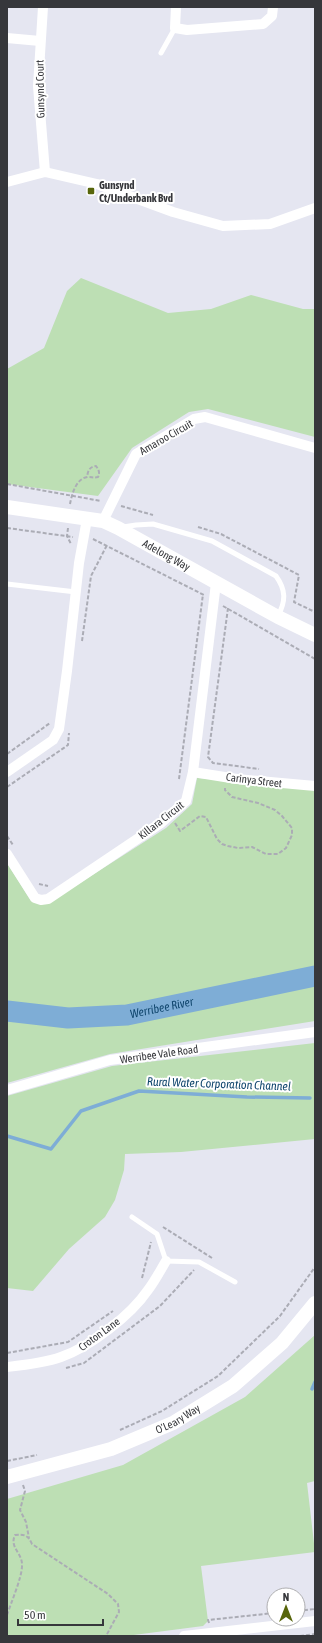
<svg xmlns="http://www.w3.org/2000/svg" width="322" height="1643" viewBox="0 0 322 1643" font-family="'Asap Condensed',sans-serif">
<rect width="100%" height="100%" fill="#e5e6f1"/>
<g fill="#bddfb4">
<path d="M81 278 168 313 211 309 251 295 303 309H315V437L208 409 189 412 132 448 98 496 7 484V369L44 348 67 291Z"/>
<path d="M197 778 315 788V1021L110 1054 7 1083V863L31 901 47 904 166 828 192 804Z"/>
<path d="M315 1043V1139L181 1152 125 1154 124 1170 115 1200 105 1217 69 1249 33 1291 7 1288V1096L112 1066Z"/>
<path d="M315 1335V1481L307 1483 315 1552 201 1566 208 1621 203 1626 126 1636H7V1499L123 1465 245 1397Z"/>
</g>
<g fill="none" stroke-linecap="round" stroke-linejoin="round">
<g stroke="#7eadd6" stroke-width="3.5">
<path d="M7 1136 51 1149 81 1111 139 1091 247 1097 310 1098"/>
<path d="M312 1389 315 1382"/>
</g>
<path stroke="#7eadd6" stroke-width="21" id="s1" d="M7 1011 68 1018 127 1015 315 976"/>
<g stroke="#abacb5" stroke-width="2" stroke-dasharray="4 2" stroke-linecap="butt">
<path d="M7 484 101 501"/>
<path d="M70 504C72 494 76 478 88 477 92 477 94 478 98 477 100 473 99 470 96 466 89 467 88 471 87 477"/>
<path d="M121 506 153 515"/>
<path d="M198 527 221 534 299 575 294 602 315 612"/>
<path d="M7 528 73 537"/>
<path d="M68 528 67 536 71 544"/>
<path d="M93 539 204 595"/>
<path d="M223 606 315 659"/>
<path d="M228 608 208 757 213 763 259 769"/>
<path d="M82 641 91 576 107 545"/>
<path d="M7 754 50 723"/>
<path d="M179 779 203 594"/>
<path d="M7 787 68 745 69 733"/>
<path d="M175 823 180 831 200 816 206 817 217 839 222 844 228 846 238 848 252 847 266 854H278L286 848 292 835V828L282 816 275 810 258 803 232 797 225 790V788"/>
<path d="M7 836 13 845"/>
<path d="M39 884 48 886"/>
<path d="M163 1227 212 1258"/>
<path d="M142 1278 151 1242"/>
<path d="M7 1353 68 1342 113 1311"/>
<path d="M66 1368 84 1363 160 1306 194 1270"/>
<path d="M120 1430 162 1411 218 1376 280 1316 315 1267"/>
<path d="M7 1461 37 1455"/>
<path d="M23 1485 25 1491 20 1510 26 1522 29 1538"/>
<path d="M298 1611 315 1609"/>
<path d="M7 1615C11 1603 22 1577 22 1566 23 1553 9 1548 15 1535 24 1534 28 1535 32 1544L108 1594 118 1604 119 1612 106 1636"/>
<path d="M209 1623 208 1620 274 1613"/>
<path d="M300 1636 315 1634"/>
</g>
<g stroke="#fff" stroke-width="5">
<path d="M161 53 175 28"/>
<path d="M123 527 136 525 153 524 212 541 276 576C286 590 286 601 278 616"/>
<path d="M7 584 76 592"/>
<path d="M132 1217 157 1234 166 1261 199 1262 235 1282"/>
</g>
<g stroke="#fff" stroke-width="10">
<path d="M43 7 38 86 45 172"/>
<path d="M176 7 175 28 187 30 263 24 272 16 273 7"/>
<path d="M7 38 40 41"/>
<path d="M7 182 45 172 97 184 173 212 223 226 270 224 315 208"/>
<path d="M103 521 136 454 194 419 205 417 315 448"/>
<path d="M7 772 53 740 59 729 67 671 79 563 87 519"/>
<path d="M193 772 237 779 315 786"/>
<path d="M7 854 35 898 41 900 48 899 161 823 170 815 186 801 193 772 216 583"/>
<path d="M7 1090 110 1060 315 1032"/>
<path d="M7 1367C25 1365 44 1363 61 1357 90 1347 131 1315 148 1290 155 1281 160 1271 166 1261"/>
<path d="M184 1636 315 1621"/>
</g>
<g stroke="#fff" stroke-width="14">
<path id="s2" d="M7 507 103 521 118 528 278 617 315 635"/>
<path id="s3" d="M7 1477 111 1449 173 1423 233 1386 282 1343 315 1303"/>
</g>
</g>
<rect fill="#57650b" stroke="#fff" stroke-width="1.5" x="87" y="187" width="8" height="8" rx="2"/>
<g text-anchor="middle" stroke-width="4" stroke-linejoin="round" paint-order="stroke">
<g font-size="11" fill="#36373b" stroke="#fff">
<text transform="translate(40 89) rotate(-91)" y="4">Gunsynd Court</text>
<text transform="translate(166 437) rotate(-30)" y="4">Amaroo Circuit</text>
<text dy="4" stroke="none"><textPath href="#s2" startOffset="169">Adelong Way</textPath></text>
<text transform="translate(254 780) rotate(7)" y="4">Carinya Street</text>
<text transform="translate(161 820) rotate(-38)" y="4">Killara Circuit</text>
<text transform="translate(159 1054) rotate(-8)" y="4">Werribee Vale Road</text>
<text transform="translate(99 1334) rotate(-36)" y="4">Croton Lane</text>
<text dy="4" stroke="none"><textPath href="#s3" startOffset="181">O'Leary Way</textPath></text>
</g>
<g font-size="11" font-weight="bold" fill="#36373b" stroke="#fff" text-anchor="start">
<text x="99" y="189">Gunsynd<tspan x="99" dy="13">Ct/Underbank Bvd</tspan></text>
</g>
<g font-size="12" font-style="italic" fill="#10466d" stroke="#fff">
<text dy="4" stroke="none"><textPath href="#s1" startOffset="156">Werribee River</textPath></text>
<text transform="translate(219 1084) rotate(2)" y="4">Rural Water Corporation Channel</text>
</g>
</g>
<rect width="322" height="1643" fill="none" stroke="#36373b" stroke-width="16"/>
<g transform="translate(286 1607)"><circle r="19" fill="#ffffff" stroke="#afafb1"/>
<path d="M0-3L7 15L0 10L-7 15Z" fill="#57650b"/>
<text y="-6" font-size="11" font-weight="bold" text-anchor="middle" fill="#36373b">N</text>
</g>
<path d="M18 1619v6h85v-6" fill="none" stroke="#36373b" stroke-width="2"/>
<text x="24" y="1619" font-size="12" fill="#36373b" stroke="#ffffff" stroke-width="3" paint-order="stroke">50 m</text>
</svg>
